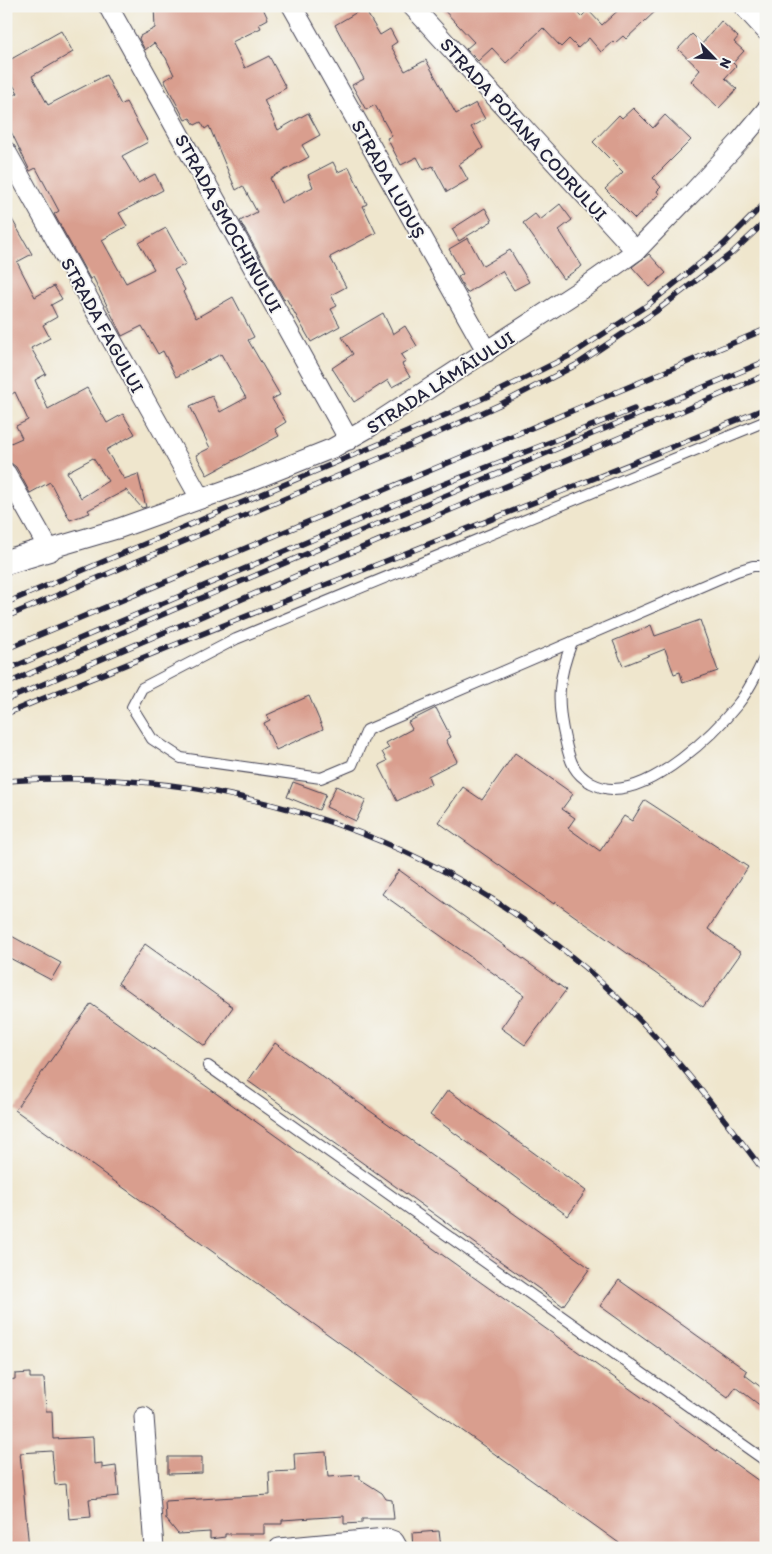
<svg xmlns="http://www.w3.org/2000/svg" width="772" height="1554" viewBox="0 0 772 1554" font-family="Itim,sans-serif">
<rect width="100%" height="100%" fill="#f6f6f2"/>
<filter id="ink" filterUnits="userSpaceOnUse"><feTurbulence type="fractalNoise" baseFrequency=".02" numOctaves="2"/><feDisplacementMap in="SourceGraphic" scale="10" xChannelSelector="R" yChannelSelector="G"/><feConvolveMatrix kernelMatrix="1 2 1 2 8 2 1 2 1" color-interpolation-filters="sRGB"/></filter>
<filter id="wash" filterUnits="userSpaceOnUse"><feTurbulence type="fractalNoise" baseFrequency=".0096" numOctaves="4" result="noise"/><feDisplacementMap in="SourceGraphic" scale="20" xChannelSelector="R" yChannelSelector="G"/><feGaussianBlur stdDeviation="1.12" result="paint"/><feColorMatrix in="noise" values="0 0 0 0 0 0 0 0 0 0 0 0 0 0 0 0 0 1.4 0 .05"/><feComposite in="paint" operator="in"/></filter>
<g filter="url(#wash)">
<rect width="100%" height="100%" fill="#efe6cd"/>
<g id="blocks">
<g fill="#d99e8e" fill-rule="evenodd">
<path d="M154 6H262L268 19 259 24 261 28 232 42 245 68 269 56 286 88 264 100 278 130 308 113 320 135 302 145 309 157 270 178 281 203 313 187 308 175 333 162 338 172 349 167 367 204 363 206 376 233 330 257 346 287 331 295 337 306 331 309 340 326 311 342 286 298 284 300 240 221 257 212 243 186 236 190 209 126 205 129 201 122 195 125 190 118 185 120 164 80 174 75 166 58 154 43 145 50 139 39 140 36 155 28Z"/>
<path d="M440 6H571L581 17 588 10 602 25 623 6H661L626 39 623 36 615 43 613 41 601 52 589 38 578 48 569 39 561 47 543 28 506 63 492 48 478 61 466 49 474 42Z"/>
<path d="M364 8 380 35 390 29 397 42 391 46 405 71 426 60 456 114 476 103 485 119 471 127 483 148 459 164 468 180 447 192 433 166 424 170 417 157 401 165 387 138 392 136 375 105 366 110 352 85 364 79 335 25Z"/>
<path d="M721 21 738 37 734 42 744 51 733 63 736 66 725 78 737 89 719 108 691 81 700 70 678 49 692 34 702 44Z"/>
<path d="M61 31 73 52 32 76 48 105 106 75 121 105 126 102 148 142 122 156 138 183 155 174 163 190 119 213 127 226 102 240 126 283 154 269 139 243 166 228 186 264 174 270 185 290 183 292 196 318 233 297 254 337 248 340 280 395 272 399 286 422 275 429 279 436 207 475 196 455 210 448 190 406 212 396 220 412 246 398 221 354 176 377 163 351 158 354 142 326 122 336 93 277 90 279 54 214 59 211 36 168 30 171 6 121V100L18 93 6 73V62Z"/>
<path d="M633 108 653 128 665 115 691 140 653 178 661 187 657 191 659 194 635 219 605 189 623 172 593 142 619 115 622 118Z"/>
<path d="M560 204 572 220 559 230 582 266 563 279 523 223 535 214 540 220Z"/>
<path d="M485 208 492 221 459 241 452 229Z"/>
<path d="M6 209 32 254 17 262 35 297 54 286 62 299 51 305 57 317 43 325 50 338 31 348 46 374 35 380 48 409 87 388 107 423 123 414 135 434 106 450 124 479 138 474 146 507 142 508 126 490 88 510 90 513 70 520 50 482 30 493 16 467 11 463 6 462V445L22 438 16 426 28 420 15 392 6 398ZM93 458 108 481 81 498 67 472Z"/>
<path d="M468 238 483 266 510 250 529 282 514 290 502 271 467 293 458 277 463 274 449 249Z"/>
<path d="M649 254 666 273 650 287 632 267Z"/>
<path d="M383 313 393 334 405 326 417 346 401 355 406 362 402 364 410 377 392 387 388 380 354 402 332 368 353 354 342 337Z"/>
<path d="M700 620 718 671 683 683 680 672 674 674 665 649 623 666 613 641 651 625 655 636Z"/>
<path d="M309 696 323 729 276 750 264 723 270 720 267 715Z"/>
<path d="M436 708 451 737 446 740 457 761 428 776 431 784 397 801 379 765 387 761 382 752 389 748 386 743 412 729 408 722Z"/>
<path d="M515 753 573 794 562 809 575 818 568 828 600 851 624 816 632 821 645 800 748 867 708 929 741 953 703 1007 555 902 554 904 438 822 463 787 482 800Z"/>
<path d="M293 782 326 794 319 810 287 797Z"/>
<path d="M336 786 366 800 356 821 326 807Z"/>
<path d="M399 870 566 990 525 1045 501 1028 524 995 382 894Z"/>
<path d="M6 933 61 963 51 980 6 956Z"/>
<path d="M145 944 233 1007 205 1046 118 983Z"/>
<path d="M91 1004 766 1486V1548H626L15 1110Z"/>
<path d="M275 1043 590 1268 563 1306 248 1081Z"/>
<path d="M448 1090 586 1191 568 1216 430 1115Z"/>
<path d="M619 1280 747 1371 745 1375 766 1391V1410L736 1387 728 1398 600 1306Z"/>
<path d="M30 1373V1378H44L46 1411H52L53 1439 93 1437 94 1464 102 1463V1468L116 1466 119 1496 89 1499 91 1517 69 1519 66 1484 55 1485 52 1451 20 1453 29 1548H10L6 1505V1432L11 1431 9 1380 15 1379V1374Z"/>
<path d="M326 1452 328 1477 360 1475V1479L382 1493 386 1499 392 1500 394 1519H362V1523L344 1524V1516L282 1520V1524H264V1534H225V1537L210 1539V1532L178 1534 166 1519 165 1501 270 1495 269 1472 295 1471 294 1454Z"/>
<path d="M168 1457H202V1473L168 1474Z"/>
<path d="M439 1531 441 1548H413L412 1533Z"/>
</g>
</g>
</g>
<g filter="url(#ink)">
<use href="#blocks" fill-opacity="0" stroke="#413f51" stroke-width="1"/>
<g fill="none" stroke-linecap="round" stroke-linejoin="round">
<g stroke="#413f51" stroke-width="12">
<g id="service">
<path d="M766 421 236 639 142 688 132 707 152 739 181 758 321 778 352 765 367 730 737 571 753 566H766"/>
<path d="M572 642C558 678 556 701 565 739 567 749 569 758 574 767 578 774 584 779 591 783 597 786 605 789 612 789 655 790 713 735 738 704 750 689 758 672 766 654"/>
<path d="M208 1066 766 1461"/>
</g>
</g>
<g stroke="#413f51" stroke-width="21">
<g id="minor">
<path d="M108 6 349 440"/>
<path d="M292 6 487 352"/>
<path d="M412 6 636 251"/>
<path d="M743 6 766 31"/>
<path d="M6 151 200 498"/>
<path d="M6 473 49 549 117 529 248 482 333 448 370 427 588 285 636 251 694 191 740 141 766 110"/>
<path d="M144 1417 154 1548"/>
<path d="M279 1548 386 1538 394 1541 398 1548"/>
</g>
</g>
<g stroke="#413f51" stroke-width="26">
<path id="tertiary" d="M6 562 49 549"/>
</g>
<use href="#service" stroke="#fff" stroke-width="10"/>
<use href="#minor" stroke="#fff" stroke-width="19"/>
<use href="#tertiary" stroke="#fff" stroke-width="24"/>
<g stroke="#22223b" stroke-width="5.5">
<g id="rail">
<path d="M6 603 405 433 495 393 571 355 649 304 724 244 766 202"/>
<path d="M6 617 411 445 499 405 576 365 655 312 732 253 766 221"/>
<path d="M6 649 766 329"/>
<path d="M6 670 434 488 634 409"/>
<path d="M6 684 173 610 766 361"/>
<path d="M6 700 766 375"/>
<path d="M6 714C258 608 514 514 766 408"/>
<path d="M6 781C231 765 451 838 615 995 671 1049 719 1112 766 1174"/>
</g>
</g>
<use href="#rail" stroke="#f6f6f2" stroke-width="4" stroke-dasharray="11" stroke-linecap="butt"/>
</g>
</g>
<g text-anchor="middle" stroke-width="4" stroke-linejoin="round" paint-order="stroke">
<g font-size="19" fill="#22223b" stroke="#f6f6f2">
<text transform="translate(524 129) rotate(48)" y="7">STRADA POIANA CODRULUI</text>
<text transform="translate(389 179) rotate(61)" y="7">STRADA LUDUȘ</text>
<text transform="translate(229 223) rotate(61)" y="7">STRADA SMOCHINULUI</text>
<text transform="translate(103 325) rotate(61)" y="7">STRADA FAGULUI</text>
<text transform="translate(440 382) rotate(-33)" y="7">STRADA LĂMÂIULUI</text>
</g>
</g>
<rect width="772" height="1554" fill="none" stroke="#f6f6f2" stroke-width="25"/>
<g transform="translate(714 58) rotate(114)" stroke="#f6f6f2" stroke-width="4" paint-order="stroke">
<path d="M0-4L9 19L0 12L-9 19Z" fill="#22223b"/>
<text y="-8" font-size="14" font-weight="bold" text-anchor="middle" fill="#22223b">N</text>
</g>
</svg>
